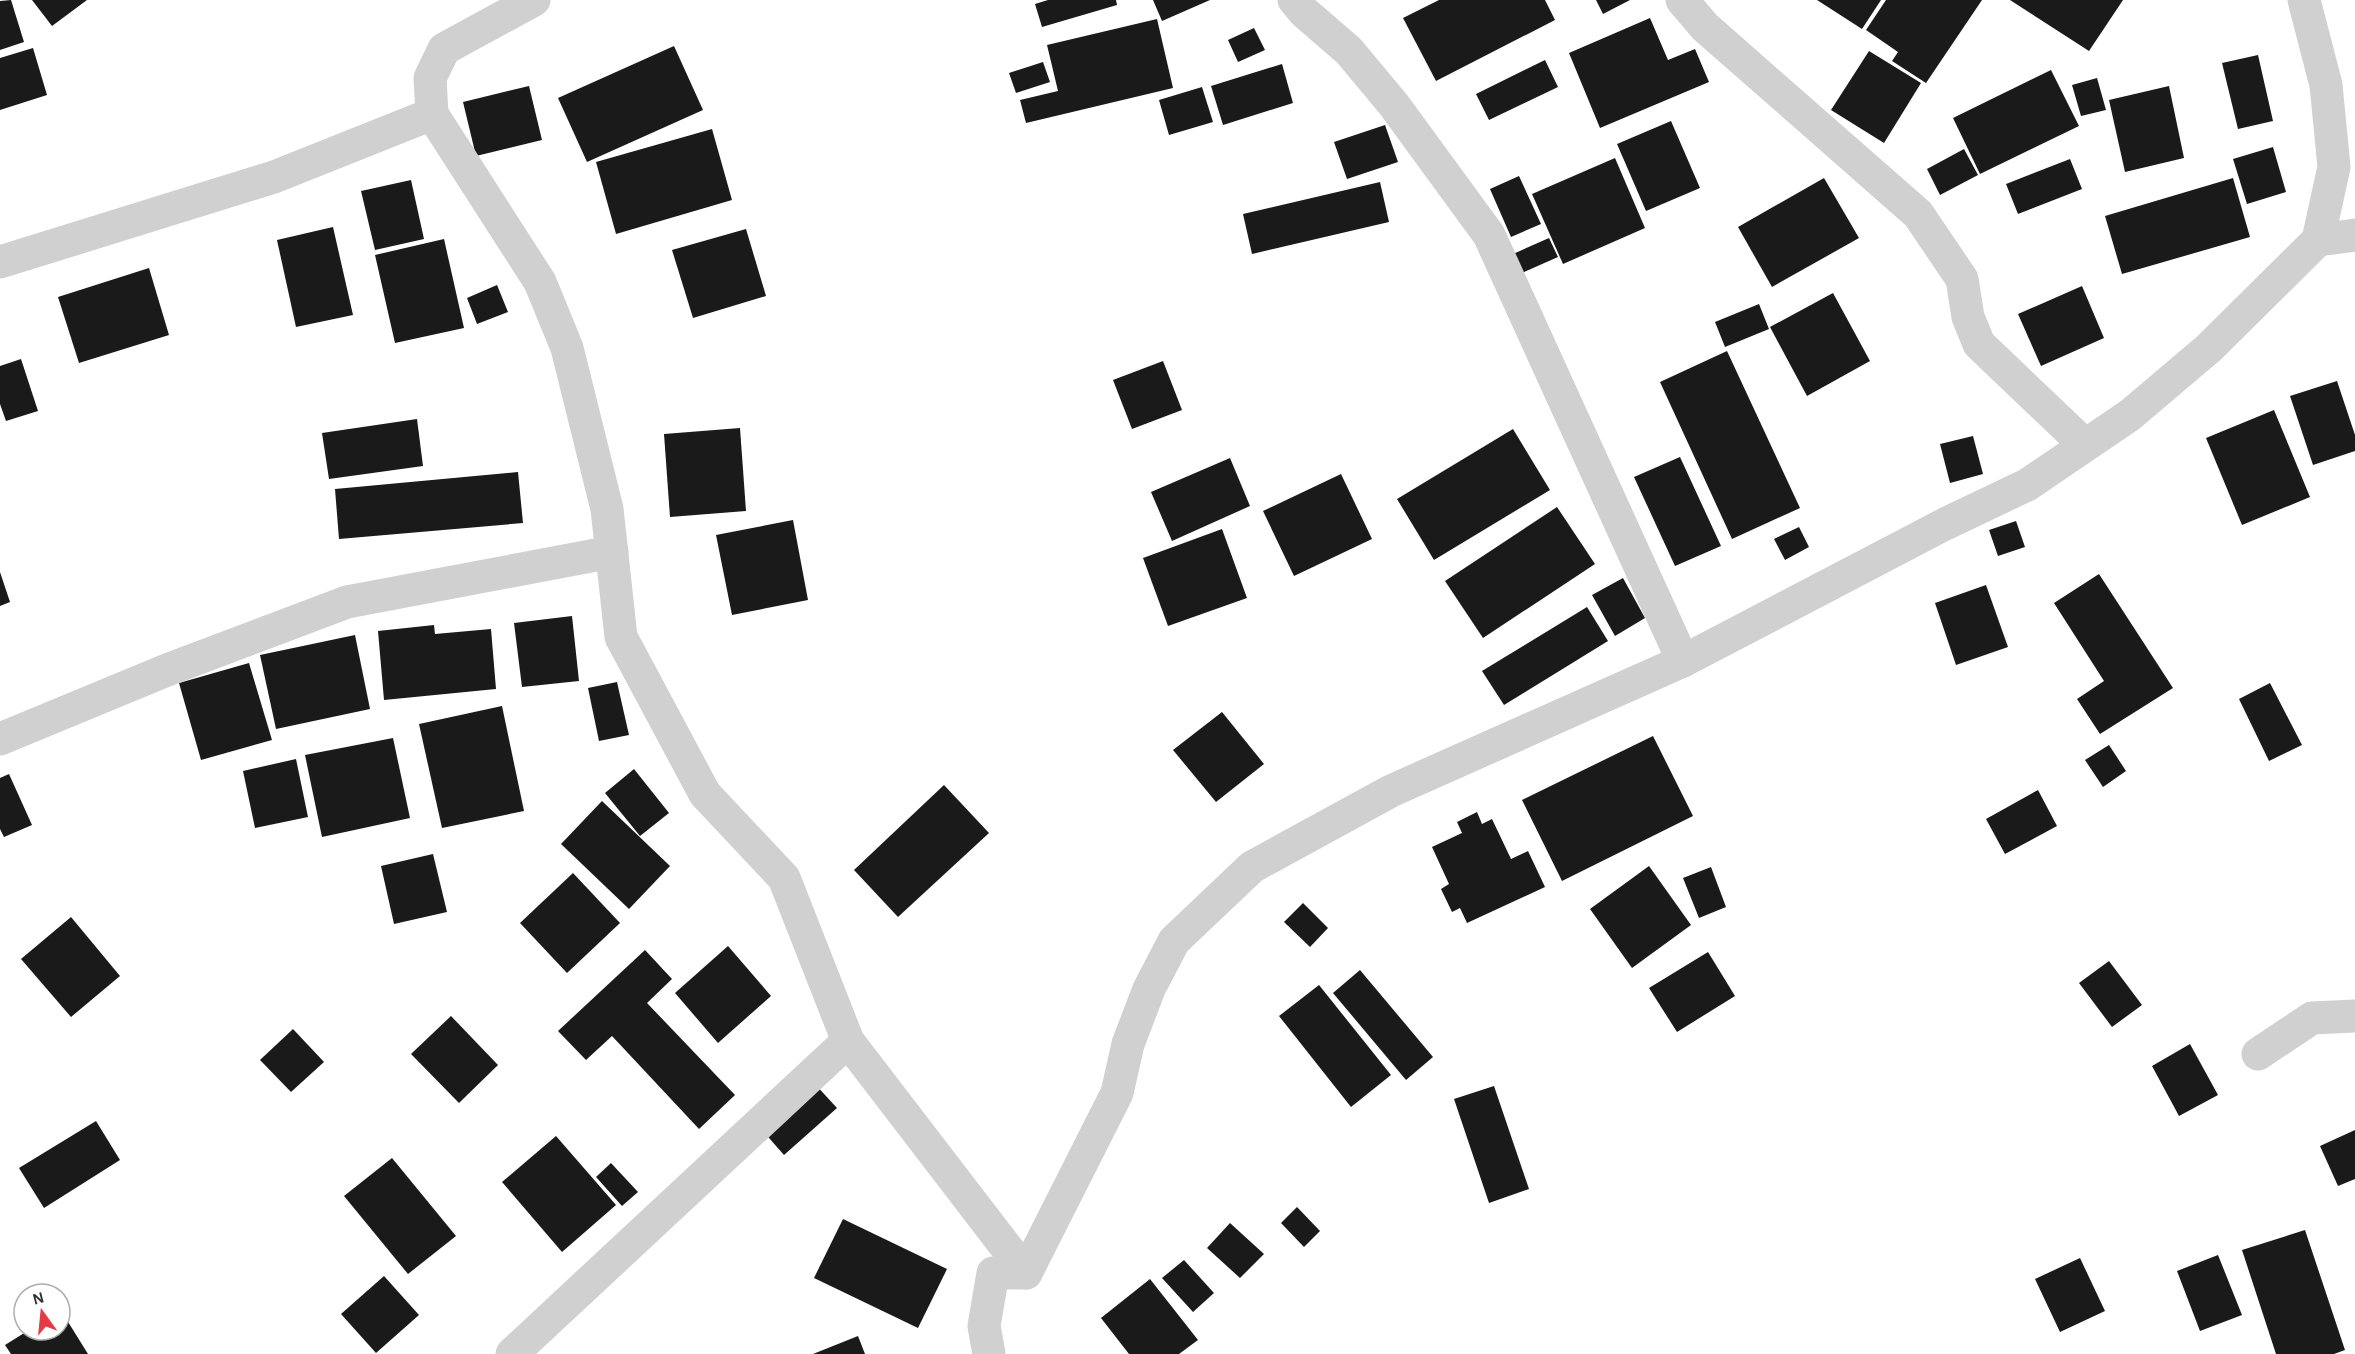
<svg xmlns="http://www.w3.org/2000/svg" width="2355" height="1354" viewBox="0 0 2355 1354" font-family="'Alegreya Sans',sans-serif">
<rect width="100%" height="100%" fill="#fff"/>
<g fill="#1a1a1a">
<path d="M11 0 24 42 0 50V1Z"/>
<path d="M32 0H87L52 26Z"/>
<path d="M1048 0H1116L1117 5 1042 27 1035 4Z"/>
<path d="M1153 0H1210L1162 21Z"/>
<path d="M1439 0H1545L1555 20 1436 81 1403 18Z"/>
<path d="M1596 0H1630L1603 14Z"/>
<path d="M1817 0H1881L1862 29Z"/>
<path d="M1886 0H1982L1926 83 1892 61 1898 52 1866 30Z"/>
<path d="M2010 0H2123L2089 51Z"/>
<path d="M1650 18 1668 60 1695 49 1709 82 1600 128 1569 53Z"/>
<path d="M1157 19 1173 88 1026 123 1020 100 1058 91 1047 45Z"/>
<path d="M1254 28 1265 50 1238 62 1228 40Z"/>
<path d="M674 46 703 110 587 162 558 98Z"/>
<path d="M33 48 47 95 0 110V58Z"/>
<path d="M1869 51 1921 83 1884 143 1831 110Z"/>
<path d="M2258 55 2273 121 2238 129 2222 63Z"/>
<path d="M1545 60 1558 87 1489 120 1476 94Z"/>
<path d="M1043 62 1050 82 1016 93 1009 73Z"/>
<path d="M1282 64 1293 103 1223 125 1211 86Z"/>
<path d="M2051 70 2079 126 1980 174 1953 118Z"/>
<path d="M2097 78 2106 110 2081 116 2072 85Z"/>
<path d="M529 86 542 140 476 156 463 102Z"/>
<path d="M2169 86 2184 158 2125 172 2109 100Z"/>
<path d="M1202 87 1213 122 1169 135 1159 100Z"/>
<path d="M1671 121 1700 188 1646 211 1617 144Z"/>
<path d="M1385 125 1398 162 1347 179 1334 142Z"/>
<path d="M712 129 732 200 616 234 596 162Z"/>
<path d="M2273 147 2286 192 2247 204 2233 159Z"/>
<path d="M1964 149 1978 175 1940 195 1927 169Z"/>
<path d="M1615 158 1645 228 1563 264 1532 194Z"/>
<path d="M2070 159 2082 189 2018 214 2006 184Z"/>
<path d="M1519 176 1541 224 1511 237 1490 189Z"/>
<path d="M1824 178 1859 238 1772 287 1738 227Z"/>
<path d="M2233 178 2250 237 2122 274 2105 216Z"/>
<path d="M411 180 424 239 375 250 361 191Z"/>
<path d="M1380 182 1389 222 1252 254 1243 214Z"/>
<path d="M333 227 353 315 296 327 277 240Z"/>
<path d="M746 229 766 296 693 318 672 250Z"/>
<path d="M1549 238 1558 257 1522 273 1513 254Z"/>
<path d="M444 239 464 328 395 343 375 255Z"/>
<path d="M149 268 169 335 79 363 58 297Z"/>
<path d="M497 285 508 312 477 324 467 298Z"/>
<path d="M2082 286 2104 338 2041 366 2018 314Z"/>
<path d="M1833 293 1870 361 1807 396 1770 327Z"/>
<path d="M1759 304 1769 329 1725 347 1715 322Z"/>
<path d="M1727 351 1800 508 1732 539 1660 382Z"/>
<path d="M21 359 38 411 6 421 0 404V366Z"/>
<path d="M1163 361 1182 410 1132 429 1113 380Z"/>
<path d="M2337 381 2355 435V451L2313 465 2290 396Z"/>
<path d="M2274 410 2310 497 2242 525 2206 438Z"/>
<path d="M417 419 423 466 329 479 322 433Z"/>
<path d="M740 428 746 511 670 517 664 434Z"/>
<path d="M1513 429 1550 490 1434 560 1397 499Z"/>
<path d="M1973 436 1983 474 1950 483 1940 444Z"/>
<path d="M1680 457 1721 546 1675 566 1634 477Z"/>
<path d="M1230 458 1250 506 1172 541 1151 492Z"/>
<path d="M518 472 523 523 339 539 335 489Z"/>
<path d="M1341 474 1372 539 1294 576 1263 511Z"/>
<path d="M1557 507 1595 564 1483 638 1445 581Z"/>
<path d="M793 520 808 600 732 615 716 535Z"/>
<path d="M2016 521 2025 547 1998 556 1989 530Z"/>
<path d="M1799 527 1809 547 1785 560 1774 539Z"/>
<path d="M1222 529 1247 598 1168 626 1143 558Z"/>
<path d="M0 572 10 602 0 606Z"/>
<path d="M2099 574 2173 688 2100 734 2077 699 2104 681 2054 603Z"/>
<path d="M1623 578 1645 618 1615 636 1592 595Z"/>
<path d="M1986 585 2008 647 1956 665 1935 603Z"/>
<path d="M1587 607 1608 641 1504 705 1482 671Z"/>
<path d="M572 616 579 681 522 687 514 623Z"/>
<path d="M434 625 435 634 491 629 496 689 384 700 378 631Z"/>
<path d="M355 635 370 709 276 729 260 655Z"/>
<path d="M249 663 272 740 201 760 179 683Z"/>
<path d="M617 682 629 735 599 741 588 688Z"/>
<path d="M2270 683 2302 745 2269 761 2239 699Z"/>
<path d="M502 706 524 811 442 828 419 724Z"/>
<path d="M1222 712 1264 764 1216 802 1173 750Z"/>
<path d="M1653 736 1693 816 1562 881 1522 800Z"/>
<path d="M393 738 410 818 322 837 305 755Z"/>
<path d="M2109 745 2126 771 2103 787 2085 760Z"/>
<path d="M296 759 308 817 255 828 243 771Z"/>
<path d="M634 769 669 813 640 836 605 793Z"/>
<path d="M9 774 32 825 4 837 0 829V778Z"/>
<path d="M944 785 989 833 898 917 854 870Z"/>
<path d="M2038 790 2057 826 2005 854 1986 819Z"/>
<path d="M602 801 670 866 629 909 561 844Z"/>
<path d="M1477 812 1482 824 1492 819 1511 859 1528 851 1545 887 1467 923 1460 908 1452 912 1441 889 1449 884 1432 847 1462 833 1457 822Z"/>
<path d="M433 854 447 912 394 924 381 866Z"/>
<path d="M1649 866 1691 925 1632 968 1590 909Z"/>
<path d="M1711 867 1726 907 1699 918 1683 878Z"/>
<path d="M573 873 620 923 567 973 520 923Z"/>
<path d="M1303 903 1328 928 1310 947 1284 922Z"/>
<path d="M71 917 120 976 71 1017 21 959Z"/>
<path d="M728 946 771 996 718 1043 675 993Z"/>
<path d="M645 950 672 979 647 1003 735 1095 699 1129 612 1036 586 1060 558 1031Z"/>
<path d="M1708 952 1735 996 1677 1032 1649 988Z"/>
<path d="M2109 961 2142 1005 2112 1027 2079 983Z"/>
<path d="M1360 970 1433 1057 1406 1080 1333 993Z"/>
<path d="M1319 985 1391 1075 1351 1107 1279 1016Z"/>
<path d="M451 1016 498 1065 459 1103 411 1054Z"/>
<path d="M293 1029 324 1062 291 1092 260 1060Z"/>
<path d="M2190 1044 2218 1095 2179 1116 2152 1066Z"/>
<path d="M814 1083 837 1108 784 1155 762 1130Z"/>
<path d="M1494 1086 1529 1189 1489 1203 1454 1099Z"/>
<path d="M96 1121 120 1160 44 1208 19 1168Z"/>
<path d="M2355 1130V1179L2338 1186 2320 1146Z"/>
<path d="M556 1136 616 1205 562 1252 502 1182Z"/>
<path d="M392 1158 456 1236 408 1274 344 1196Z"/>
<path d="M611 1163 638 1192 622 1206 596 1177Z"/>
<path d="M1297 1207 1320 1231 1304 1247 1281 1223Z"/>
<path d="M843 1219 947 1269 918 1328 814 1278Z"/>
<path d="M1230 1223 1264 1254 1240 1278 1207 1248Z"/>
<path d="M2305 1230 2345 1350 2334 1354H2276L2242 1250Z"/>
<path d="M2218 1255 2242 1315 2200 1331 2177 1271Z"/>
<path d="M2080 1258 2105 1311 2060 1332 2035 1279Z"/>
<path d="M1184 1260 1214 1293 1193 1312 1162 1278Z"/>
<path d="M384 1276 419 1315 376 1353 341 1314Z"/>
<path d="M1150 1279 1198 1340 1179 1354H1129L1101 1318Z"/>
<path d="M60 1309 88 1354H11L5 1345 29 1330H60Z"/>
<path d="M858 1336 865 1354H813Z"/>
</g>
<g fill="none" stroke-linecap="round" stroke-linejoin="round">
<g stroke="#d0d0d0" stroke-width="33">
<path d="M534 0 444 49 430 78 432 114 540 282 567 348 607 509 621 637 705 794 784 878 848 1041"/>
<path d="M1294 0 1304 12 1349 51 1394 105 1489 235 1683 661"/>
<path d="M1682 0 1705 27 1918 214 1962 279 1968 317 1979 344 2085 445"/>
<path d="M2318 240 2355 235"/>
<path d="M0 262 274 177 432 114"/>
<path d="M0 739 167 670 347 602 612 552"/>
<path d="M2258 1054 2312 1018 2355 1016"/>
<path d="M512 1354 848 1041 1026 1273"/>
<path d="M989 1354 984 1326 993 1273H1026L1117 1093 1128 1044 1149 989 1174 941 1252 867 1391 791 1683 661 1945 524 2027 485 2130 415 2209 348 2318 240 2334 167 2326 85 2304 0"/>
</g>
</g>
<g transform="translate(42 1312) rotate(345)"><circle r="28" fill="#ffffff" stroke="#adadad" stroke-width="1.5"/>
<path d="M0-4.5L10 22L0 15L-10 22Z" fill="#e63946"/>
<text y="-9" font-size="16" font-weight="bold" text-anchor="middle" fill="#333333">N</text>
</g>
</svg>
